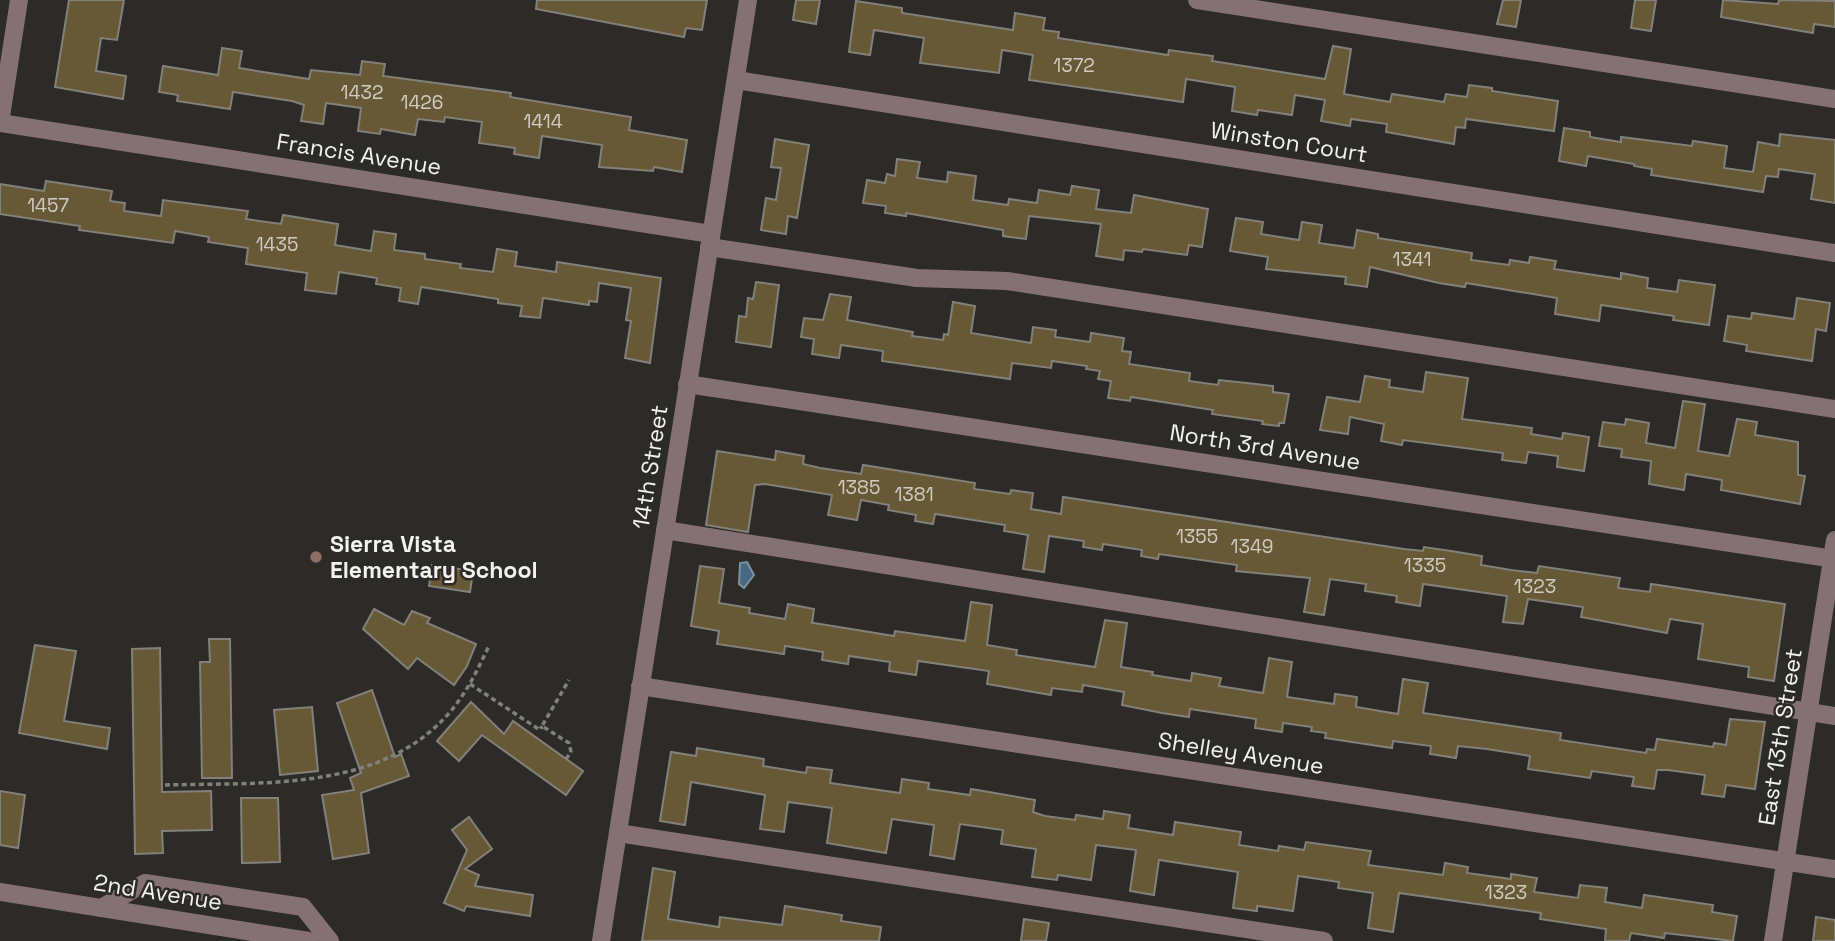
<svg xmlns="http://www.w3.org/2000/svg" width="1835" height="941" viewBox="0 0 1835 941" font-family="'Space Grotesk',sans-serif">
<rect width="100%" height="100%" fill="#2c2b27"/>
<path fill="#476981" stroke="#7b92a2" stroke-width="2" d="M747 562 754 575 744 588 739 584 740 563Z"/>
<g fill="#685936" stroke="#82807b" stroke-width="2">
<path d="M69 0H124L117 40 101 38 96 71 126 76 123 99 55 87Z"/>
<path d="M537 0H707L702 30 686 28 684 37 536 9Z"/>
<path d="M796 0H820L816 24 793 20Z"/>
<path d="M1503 0H1521L1516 27 1497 24Z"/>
<path d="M1635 0H1656L1651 31 1631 28Z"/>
<path d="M1723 0 1778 4 1779 0 1835 1V27L1814 24 1813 33 1721 17Z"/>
<path d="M856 1 902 8V13L1013 30 1015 13 1045 18 1043 30 1059 32 1058 38 1168 55 1169 50 1213 56 1212 61 1325 79 1333 46 1351 49 1344 94 1390 102 1392 94 1444 102 1446 94 1467 97 1469 85 1492 88V91L1558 101 1554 131 1466 119 1465 128 1456 127 1454 144 1386 132 1387 124 1351 119 1350 126 1321 121 1325 100 1295 95 1292 115 1258 110 1257 115 1232 111 1235 87 1186 79 1183 102 1029 80 1033 55 1002 50 999 73 920 63 924 38 874 30 870 55 849 52Z"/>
<path d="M222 48 242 51 239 68 263 72 309 79 311 70 360 75 362 61 385 64 383 76 511 93 510 97 631 117 629 130 687 140 682 172 654 167 653 171 599 167 602 145 542 136 539 158 514 154 515 148 479 143 482 122 445 117 444 122 418 119 415 135 381 129 380 134 358 131 361 108 326 103 323 124 301 121 304 105 292 101 233 92 230 109 177 101 178 95 159 92 163 66 218 75Z"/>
<path d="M1564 128 1590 132V137L1621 142V137L1692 146 1693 141 1727 146 1724 168 1753 172 1758 142 1779 146 1780 134 1835 140V203L1811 199 1815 174 1779 169 1778 177 1766 176 1763 192 1651 175 1652 169 1634 166V164L1588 156 1586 166 1559 161Z"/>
<path d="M775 139 809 145 797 218 788 216 786 234 761 230 766 198 776 200 781 168 771 167Z"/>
<path d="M897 159 920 162 917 178 947 182 948 172 976 176 973 200 1008 205 1009 199 1037 203 1039 190 1070 195 1072 186 1099 190 1096 209 1131 213 1134 195 1208 209 1202 247 1189 245 1187 255 1143 249 1142 252 1124 250 1123 260 1096 256 1101 224 1029 216 1026 239 1003 236V230L906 213V216L885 213 886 206 863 203 867 180 885 183 887 174 895 176Z"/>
<path d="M46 181 112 191 110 201 125 203 124 211 161 216 163 200 248 211 246 219 281 224 283 215 338 224 335 245 371 251 374 231 396 234 394 250 425 254V259L461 264 460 268 493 272 497 249 517 252 515 266 556 272 557 262 661 278 650 363 625 358 631 321 626 320 631 288 599 283 597 302 589 301V305L543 298 540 318 520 316 522 306 498 303V299L421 287 418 304 399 301 401 288 376 284 377 278 339 272 336 294 305 290 307 273 246 264 248 248 208 242 209 237 175 231 173 243 79 230 80 226 0 214V184L44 191Z"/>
<path d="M1236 218 1263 222 1261 234 1299 240 1302 222 1322 225 1319 243 1354 248 1357 230 1378 234V238L1472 253 1471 260 1509 265 1510 260 1529 263 1530 257 1556 261 1554 269 1621 279V273L1648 278 1647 288 1677 292 1679 280 1715 285 1709 325 1673 320 1674 316 1601 305 1599 321 1555 314 1557 298 1466 283 1465 287 1439 283 1370 267 1367 287 1345 284 1346 277 1266 269 1268 257 1230 251Z"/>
<path d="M756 282 779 285 771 347 736 342 739 316 746 317 748 298 753 299Z"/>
<path d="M830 294 851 297 847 320 913 332 912 336 943 340 944 334 948 335 953 302 975 306 971 333 1031 343 1033 327 1056 330 1055 337 1090 342 1091 333 1124 338 1122 351 1131 352 1129 364 1190 373 1189 381 1218 385 1219 380 1256 384 1273 386V392L1289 394 1284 423H1279V426L1262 424 1263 421 1212 414 1213 410 1131 397 1130 401 1108 398 1111 381 1098 379 1100 371 1086 369 1087 366 1052 361 1051 368 1012 363 1010 379 882 361 883 351 841 345 839 358 812 354 814 339 801 337 804 318 823 320Z"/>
<path d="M1797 298 1830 303 1826 331 1816 329 1812 361 1746 351 1747 345 1724 341 1728 316 1751 319 1752 313 1794 319Z"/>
<path d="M1426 372 1468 378 1462 419 1532 428 1531 434 1562 439 1563 433 1589 437 1584 471 1557 467 1558 456 1528 452 1526 463 1502 460 1503 453 1403 440 1402 445 1381 441 1384 424 1350 417 1348 434 1320 430 1327 397 1360 402 1365 376 1390 380 1389 387 1423 392Z"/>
<path d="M1683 401 1705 404 1698 451 1729 456 1737 419 1757 422 1755 435 1798 442V475L1805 476 1800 504 1721 490 1722 480 1686 474 1684 490 1649 484 1651 461 1621 457 1622 449 1599 446 1603 422 1625 425 1626 419 1649 423 1646 443 1675 448Z"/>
<path d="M717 451 775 460 776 451 804 456 803 464 820 468 861 474 863 465 975 483 974 489 1010 494 1011 490 1033 493 1031 509 1061 514 1063 497 1404 549 1423 551 1424 547 1451 551 1482 556 1481 565 1511 570 1537 573 1539 566 1620 578 1618 588 1650 592 1651 584 1785 604 1774 681 1748 677 1749 667 1698 659 1703 624 1670 619 1667 633 1581 617 1583 607 1528 599 1523 624 1503 622 1507 596 1423 584 1420 606 1396 602 1397 596 1365 591 1366 584 1330 579 1324 615 1304 612 1310 578 1236 571 1237 565 1159 554 1158 559 1141 556 1142 550 1103 544 1102 550 1083 547 1084 541 1049 536 1044 572 1023 569 1028 535 1004 531 1005 525 935 514 933 524 915 521 916 515 888 510 889 505 861 500 857 520 828 515 832 495 765 484 755 485 748 532 706 525Z"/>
<path d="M432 565 473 571 470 592 429 586Z"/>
<path d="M700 566 724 569 719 603 750 608 749 613 785 619 788 604 814 609 812 623H814L894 636 895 631 965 641 971 602 992 605 987 645 1017 650 1016 655 1095 667 1105 620 1127 623 1121 667 1153 672 1152 675 1191 681 1192 673 1221 678 1219 686 1263 693 1269 658 1292 662 1287 697 1334 704 1335 694 1357 697 1356 707 1398 714 1403 679 1428 683 1423 713 1561 733 1560 740 1646 753 1647 749 1655 750 1657 739 1713 747 1714 743 1726 745 1730 719 1765 722 1755 789 1726 785 1724 797 1702 794 1705 775 1668 770H1657L1654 789 1632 786 1634 777 1592 771 1590 778 1528 769 1530 756 1487 749 1458 746 1456 758 1430 754 1431 746 1393 741 1392 748 1325 738 1326 733 1311 731 1312 727 1283 723 1282 732 1255 728 1256 719 1190 709 1189 717 1162 713 1122 705 1124 692 1083 685 1082 692 1052 688 1051 695 987 684 989 671 918 661 916 675 889 671 890 662 849 656 848 664 822 660 823 652 785 646 784 654 717 644 719 631 691 626Z"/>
<path d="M374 609 404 625 412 611 430 618 427 623 476 644 467 666 454 685 417 658 408 669 363 629Z"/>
<path d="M209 639H230L232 778H202L200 662H210Z"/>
<path d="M35 645 76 651 64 721 110 728 107 749 19 733Z"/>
<path d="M160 648 162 792 211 791 212 830 162 831 163 853 135 854 132 649Z"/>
<path d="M372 690 395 757 401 754 409 776 361 793 369 853 333 859 322 795 354 790 350 778 361 773 337 703Z"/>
<path d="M471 702 504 734 513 721 583 771 566 795 482 735 459 761 437 741Z"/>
<path d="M312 707 318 771 280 775 274 710Z"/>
<path d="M697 748 764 759 763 766 806 773 807 767 832 770 830 783 900 793 902 779 929 783 928 789 970 795 971 789 1035 800 1033 812 1045 816 1075 820 1076 815 1103 819 1104 811 1130 815 1128 828 1173 835 1175 822 1241 832 1239 845 1278 851 1279 846 1304 850 1306 842 1371 851 1368 865 1443 875 1445 863 1468 867 1467 873 1511 879V874L1537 878 1534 892 1578 898 1580 885 1607 888 1605 902 1642 908 1644 895 1713 905 1712 912 1737 916 1733 941 1665 933 1664 938 1631 933 1629 941H1605L1606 929 1540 919 1541 913 1399 893 1393 932 1368 928 1373 893 1338 888 1339 882 1298 876 1293 911 1257 906V911L1233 908 1238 872 1159 860 1154 895 1130 891 1136 850 1096 845 1091 880 1058 875 1057 880 1032 877 1036 849 1001 844 1003 830 960 824 954 859 930 855 934 825 892 819 886 853 862 849 827 843 832 808 788 802 784 832 760 829 765 795 691 782 685 825 660 821 671 752 696 756Z"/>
<path d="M0 791 25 795 18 848 0 845Z"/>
<path d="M241 798H278L280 862 242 863Z"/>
<path d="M469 817 492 849 465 869 479 875 475 886 533 895 530 916 466 906 464 911 444 903 467 850 452 830Z"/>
<path d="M653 868 675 872 668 919 719 927 720 917 782 925 785 906 842 915 841 921 881 927 879 941H642Z"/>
<path d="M1816 917 1835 920V941H1813Z"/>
<path d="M1024 919 1049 923 1046 941H1021Z"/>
</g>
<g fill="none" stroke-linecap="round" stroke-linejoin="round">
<g stroke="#81807d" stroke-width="3.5" stroke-dasharray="5 3.5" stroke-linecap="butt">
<path d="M470 684 540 730 542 726"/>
<path d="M566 759 571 752 569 743 542 726 569 680"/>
<path d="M165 785C268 782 399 794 464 693 474 678 481 662 489 646"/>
</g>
<g stroke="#857173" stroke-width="18">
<path d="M1197 0 1835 99"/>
<path d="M736 80 1835 253"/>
<path d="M0 123 711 234"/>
<path d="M0 123 19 0"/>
<path d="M709 247 917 278 1007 281 1835 409"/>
<path d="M687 384 1835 559"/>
<path d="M665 530 1835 716"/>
<path d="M640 686 1835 869"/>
<path d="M618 833 1324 941"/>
<path d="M0 892 309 941"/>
<path d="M101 908 145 883 303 907 330 941"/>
<path d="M601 941 748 0"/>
<path d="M1773 941 1835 540"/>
</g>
</g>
<circle fill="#8d6e63" stroke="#2c2b27" stroke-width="2.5" cx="316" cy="557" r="7"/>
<g text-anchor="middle" stroke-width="5" stroke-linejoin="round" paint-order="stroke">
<g font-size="19" fill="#d0ccc2">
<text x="1074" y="72">1372</text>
<text x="362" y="99">1432</text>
<text x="422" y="109">1426</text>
<text x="543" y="128">1414</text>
<text x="48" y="212">1457</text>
<text x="277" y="251">1435</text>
<text x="1412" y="266">1341</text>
<text x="859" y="494">1385</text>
<text x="914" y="501">1381</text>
<text x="1197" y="543">1355</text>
<text x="1252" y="553">1349</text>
<text x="1425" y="572">1335</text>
<text x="1535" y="593">1323</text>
<text x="1506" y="899">1323</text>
</g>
<g font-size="23" fill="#f3f2f0" stroke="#2c2b27">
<text transform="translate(1289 142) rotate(9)" y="8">Winston Court</text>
<text transform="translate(359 154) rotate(9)" y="8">Francis Avenue</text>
<text transform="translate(1265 447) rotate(9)" y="8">North 3rd Avenue</text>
<text transform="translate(650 467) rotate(-81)" y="8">14th Street</text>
<text transform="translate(1780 737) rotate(-81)" y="8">East 13th Street</text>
<text transform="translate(1241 753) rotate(9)" y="8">Shelley Avenue</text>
<text transform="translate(158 892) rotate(9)" y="8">2nd Avenue</text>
</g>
<g font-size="23" font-weight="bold" fill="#f3f2f0" stroke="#2c2b27" text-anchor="start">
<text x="330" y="552">Sierra Vista<tspan x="330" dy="26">Elementary School</tspan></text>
</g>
</g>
</svg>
